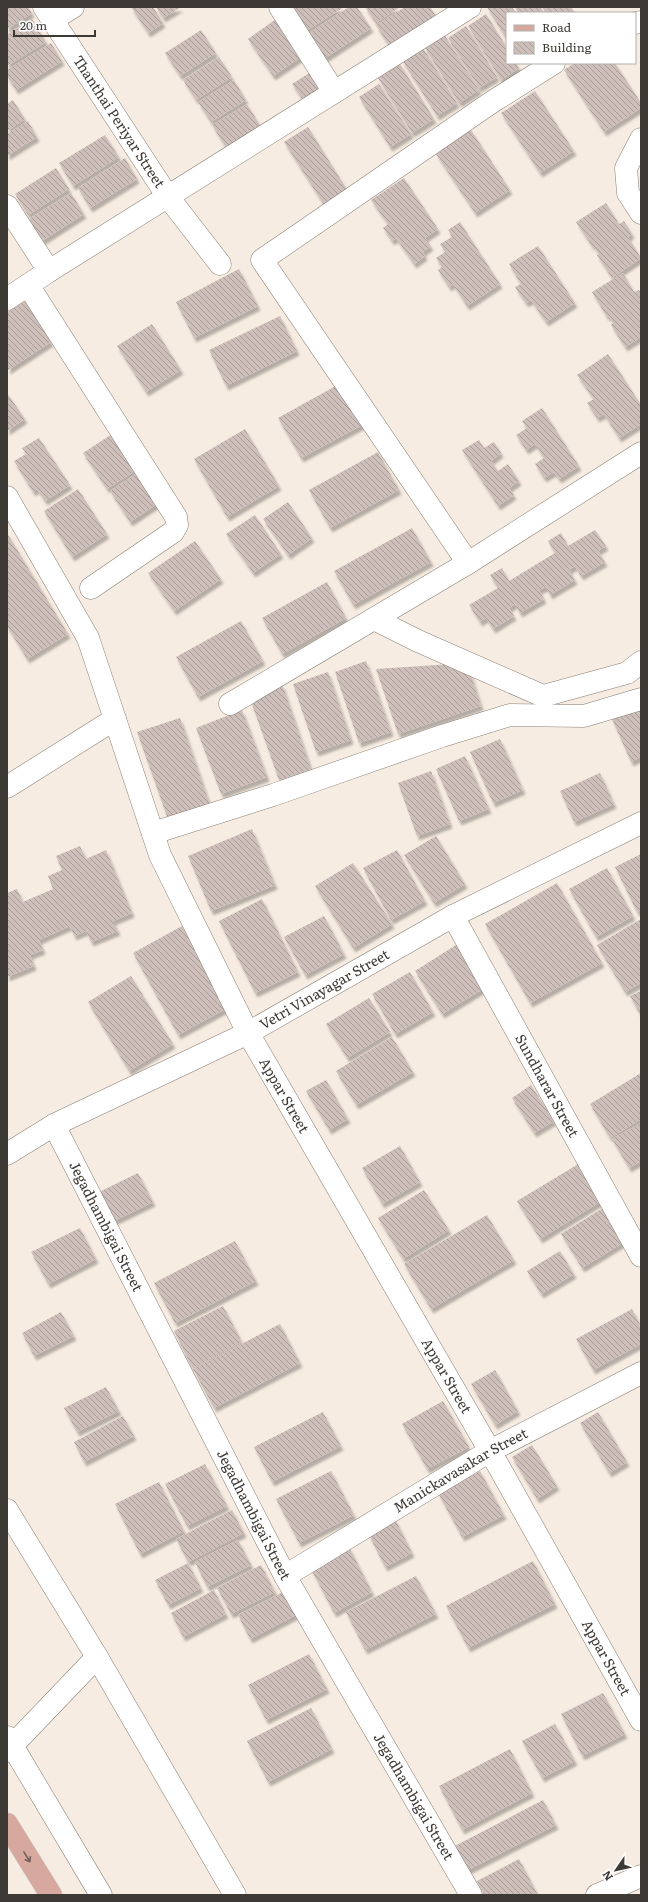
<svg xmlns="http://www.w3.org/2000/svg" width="648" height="1902" viewBox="0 0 648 1902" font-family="Literata,serif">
<defs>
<pattern id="building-back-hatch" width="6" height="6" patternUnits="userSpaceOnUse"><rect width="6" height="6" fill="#cebfbb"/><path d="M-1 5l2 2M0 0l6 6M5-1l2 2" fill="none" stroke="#a89c99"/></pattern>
<filter id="shadow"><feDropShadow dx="2.5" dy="4.5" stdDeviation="1" flood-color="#0004"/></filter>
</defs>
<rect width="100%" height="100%" fill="#f7ece1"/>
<g fill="url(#building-back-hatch)" filter="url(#shadow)">
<path d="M7 7H28L32 13 7 29Z"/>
<path d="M131 7H153L163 23 148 33Z"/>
<path d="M156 7H181L163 18Z"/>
<path d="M291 7H344L306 31Z"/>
<path d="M349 7H357L371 28 322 60 306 35Z"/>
<path d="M365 7H400L376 23Z"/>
<path d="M405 7H430L436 16 389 46 376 25Z"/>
<path d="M487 7H512L516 13H507V40Z"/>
<path d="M515 7H541L544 13H518Z"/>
<path d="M542 7H571L575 13H546Z"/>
<path d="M486 14 507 48V63H516L519 68 501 80 468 26Z"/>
<path d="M32 19 46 42 7 66V35Z"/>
<path d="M276 19 301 57 273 76 248 39Z"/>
<path d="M466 26 497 77 479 88 448 38Z"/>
<path d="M201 30 216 53 180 76 165 53Z"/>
<path d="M444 34 479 90 459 103 424 46Z"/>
<path d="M51 43 62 61 16 90 7 76V70Z"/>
<path d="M423 48 457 103 437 116 402 60Z"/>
<path d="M219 57 232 77 196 100 183 80Z"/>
<path d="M575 63H615L641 103V108L604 132 564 70Z"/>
<path d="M400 64 434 119 412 133 378 78Z"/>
<path d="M311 72 324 91 305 103 292 84Z"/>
<path d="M234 80 246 100 211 122 198 102Z"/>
<path d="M379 84 411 134 390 147 359 97Z"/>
<path d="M535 91 574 151 540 173 501 113Z"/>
<path d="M13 100 25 119 7 131V104Z"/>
<path d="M247 104 261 127 227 149 212 125Z"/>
<path d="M28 121 37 137 7 156V134Z"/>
<path d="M308 127 349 193 326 208 284 142Z"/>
<path d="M471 130 510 190 475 213 436 154Z"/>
<path d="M105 135 119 157 73 186 59 163Z"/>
<path d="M125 158 137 179 90 208 78 188Z"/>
<path d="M56 168 69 189 28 215 15 194Z"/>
<path d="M404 178 438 229 425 238 431 246 423 252 425 256 414 264 396 238 392 241 383 228 388 224 371 200Z"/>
<path d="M71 193 84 214 42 241 29 219Z"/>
<path d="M606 203 619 224 624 221 632 234 628 237 641 258 612 278 597 255 599 254 593 245 592 246 576 222Z"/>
<path d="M460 222 500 284 467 306 453 284 449 287 438 270 442 267 436 258 445 252 440 244 452 237 448 230Z"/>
<path d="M538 246 575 303 546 322 531 300 526 303 515 287 521 284 509 264Z"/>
<path d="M239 269 258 306 194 338 176 302Z"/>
<path d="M623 273 634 292 639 290 641 293V337L625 347 611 325 613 323 609 316 607 317 592 292Z"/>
<path d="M25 301 51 342 8 370 7 312Z"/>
<path d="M280 316 297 351 226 386 209 350Z"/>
<path d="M152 324 181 370 146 392 117 346Z"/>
<path d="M608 354 641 405V424L619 438 604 414 597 418 587 403 594 399 577 375Z"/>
<path d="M341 383 364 424 301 458 278 418Z"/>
<path d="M7 393 25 419 7 431Z"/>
<path d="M542 408 579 466 559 479 554 472 544 478 535 464 544 458 535 444 526 450 516 435 527 428 522 421Z"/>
<path d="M245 429 279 486 227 517 194 459Z"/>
<path d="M112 434 136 470 107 489 83 453Z"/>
<path d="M39 438 70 485 45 501 37 489 33 492 14 461 26 454 22 448Z"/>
<path d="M479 440 484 448 494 442 501 453 491 461 498 471 508 464 519 481 509 488 514 495 498 506 462 450Z"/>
<path d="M378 452 399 490 330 528 309 490Z"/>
<path d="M139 472 160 502 130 522 110 491Z"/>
<path d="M78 489 107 534 72 557 44 511Z"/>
<path d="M288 502 312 538 288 555 263 519Z"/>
<path d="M255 515 281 554 253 573 226 534Z"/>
<path d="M412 528 431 562 353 605 334 571Z"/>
<path d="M595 530 606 546 598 551 605 562 581 576 575 566 569 570 575 580 550 595 546 587 539 590 544 599 520 613 515 604 509 608 514 616 493 629 486 618 480 622 469 605 498 588 490 575 502 568 509 581 555 553 548 541 561 533 568 546Z"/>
<path d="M7 533 68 634 27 659 7 626Z"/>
<path d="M195 541 221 579 174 611 148 573Z"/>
<path d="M327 582 346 618 282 654 262 618Z"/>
<path d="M241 621 263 661 198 697 176 657Z"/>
<path d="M366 661 391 732 359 743 335 672Z"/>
<path d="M467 663 481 706 398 734 376 669Z"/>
<path d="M328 672 351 740 316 752 293 684Z"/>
<path d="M282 684 311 769 279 780 249 696Z"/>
<path d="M641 707V757L631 762 612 719Z"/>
<path d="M242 710 267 777 221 794 196 728Z"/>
<path d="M180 718 212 811 170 825 137 732Z"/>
<path d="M500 739 523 790 493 803 470 752Z"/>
<path d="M465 756 489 809 459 821 436 769Z"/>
<path d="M431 771 450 824 417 836 398 783Z"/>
<path d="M600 773 614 804 574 822 560 791Z"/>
<path d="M252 829 275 885 211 911 188 856Z"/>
<path d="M436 836 465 884 434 903 404 855Z"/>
<path d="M80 846 86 859 106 850 132 913 113 921 118 931 91 942 86 931 74 936 70 926 39 940 43 950 30 955 34 966 7 977V893L17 889 23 902 53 889 48 876 62 870 56 856Z"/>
<path d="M397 850 425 901 391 920 363 868Z"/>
<path d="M641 854V910L637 912 615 867Z"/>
<path d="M353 863 392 924 353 948 315 886Z"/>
<path d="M607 868 633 916 596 937 569 889Z"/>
<path d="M557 883 602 963 530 1003 485 924Z"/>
<path d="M262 899 298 972 255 993 219 921Z"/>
<path d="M324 916 344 954 305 975 284 937Z"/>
<path d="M641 919V983L625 992 597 945Z"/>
<path d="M182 926 227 1008 178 1035 133 953Z"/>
<path d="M459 943 486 987 442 1014 415 971Z"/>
<path d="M410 972 433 1012 395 1034 372 994Z"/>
<path d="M131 976 173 1044 129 1071 88 1002Z"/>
<path d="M641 991V1016L630 996Z"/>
<path d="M369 998 390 1032 347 1058 326 1024Z"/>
<path d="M392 1037 413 1072 356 1105 336 1071Z"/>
<path d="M641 1073V1119L610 1138 590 1104Z"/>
<path d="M326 1080 348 1119 329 1130 306 1091Z"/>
<path d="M531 1085 554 1121 534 1133 512 1098Z"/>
<path d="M641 1123V1161L629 1168 612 1139Z"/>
<path d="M400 1146 420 1182 382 1204 362 1168Z"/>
<path d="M580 1163 603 1200 540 1239 517 1201Z"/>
<path d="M138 1173 153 1202 114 1221 99 1192Z"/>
<path d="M424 1190 449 1230 403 1259 378 1218Z"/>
<path d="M603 1208 624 1242 582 1268 561 1234Z"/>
<path d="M487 1215 514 1260 431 1309 404 1264Z"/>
<path d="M80 1228 96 1259 48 1284 31 1252Z"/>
<path d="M235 1241 256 1281 175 1323 154 1283Z"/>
<path d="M560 1251 574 1274 541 1294 527 1271Z"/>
<path d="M223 1306 242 1342 192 1368 174 1331Z"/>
<path d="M632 1309 641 1326V1344L593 1370 576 1339Z"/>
<path d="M61 1312 74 1336 34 1356 22 1333Z"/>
<path d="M280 1324 300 1363 214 1408 193 1369Z"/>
<path d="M495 1370 518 1411 495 1425 471 1384Z"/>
<path d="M106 1387 119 1411 77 1432 64 1408Z"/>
<path d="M443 1401 469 1447 427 1469 402 1424Z"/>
<path d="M323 1412 341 1446 272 1482 254 1447Z"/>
<path d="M598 1412 627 1462 609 1473 580 1423Z"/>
<path d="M123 1416 134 1436 84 1462 74 1442Z"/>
<path d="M532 1445 557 1486 537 1499 512 1457Z"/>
<path d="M205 1464 227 1506 187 1526 165 1484Z"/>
<path d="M331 1471 354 1515 299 1543 276 1499Z"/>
<path d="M480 1471 504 1515 462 1537 438 1493Z"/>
<path d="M159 1482 184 1531 140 1554 115 1504Z"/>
<path d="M232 1510 244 1533 188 1562 176 1539Z"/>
<path d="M395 1519 412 1553 385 1567 368 1533Z"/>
<path d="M238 1540 251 1565 207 1587 195 1562Z"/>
<path d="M349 1547 372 1592 334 1613 310 1567Z"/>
<path d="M533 1561 555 1604 468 1648 446 1606Z"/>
<path d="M188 1563 201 1588 168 1605 155 1580Z"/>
<path d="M261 1565 275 1592 231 1614 217 1588Z"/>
<path d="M416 1576 436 1614 365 1650 346 1612Z"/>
<path d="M214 1590 226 1614 183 1637 171 1613Z"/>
<path d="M283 1592 296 1615 250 1639 238 1615Z"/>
<path d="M309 1654 327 1689 266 1720 248 1685Z"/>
<path d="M603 1693 625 1734 582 1756 561 1714Z"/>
<path d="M311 1708 332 1749 268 1782 247 1741Z"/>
<path d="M555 1724 575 1761 542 1778 522 1741Z"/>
<path d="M510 1749 532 1793 462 1830 439 1786Z"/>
<path d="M543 1800 556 1825 466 1871 453 1847Z"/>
<path d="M519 1859 538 1895H484L477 1881Z"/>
</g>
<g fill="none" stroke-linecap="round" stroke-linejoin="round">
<g stroke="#887e75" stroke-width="23">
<g id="street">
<path id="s1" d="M44 7 168 197 220 264"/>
<path d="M280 7 334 92"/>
<path d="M52 20 73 7"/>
<path d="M635 23 641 22"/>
<path d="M641 139 626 168 628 193 641 213"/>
<path d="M7 206 49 271"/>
<path d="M28 285 176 517 177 525 173 532 91 588"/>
<path d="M7 299 49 271 470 7"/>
<path id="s2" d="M7 497 88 638 160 855 248 1033 490 1451 641 1720"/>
<path d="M468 563 262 260 492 102 554 63"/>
<path d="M374 619 418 641 543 696 627 673 641 662"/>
<path d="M230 704 468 563 641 453"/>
<path d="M7 787 115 719"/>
<path d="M153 833 273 795 442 736 510 715 584 716 641 699"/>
<path id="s3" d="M453 916 641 1256"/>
<path id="s4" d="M54 1125 285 1576 471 1895"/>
<path id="s5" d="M7 1154 54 1125 248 1033 453 916 641 823"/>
<path d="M7 1510 97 1657 235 1895"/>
<path id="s6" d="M285 1576 490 1451 641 1373"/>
<path d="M7 1737 101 1895"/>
<path d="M7 1751 97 1657"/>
<path d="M597 1895 641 1876"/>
</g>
</g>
<g stroke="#d0cfcf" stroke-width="23">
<path id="primary" d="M7 1824 51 1895"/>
</g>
<use href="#street" stroke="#fff" stroke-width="22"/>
<use href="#primary" stroke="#d7a89e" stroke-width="22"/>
</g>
<defs><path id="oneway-shaft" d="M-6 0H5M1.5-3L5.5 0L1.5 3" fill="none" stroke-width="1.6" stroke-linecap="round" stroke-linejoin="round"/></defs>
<use stroke="#73605a" href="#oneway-shaft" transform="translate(27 1857) rotate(58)"/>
<g text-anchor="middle" stroke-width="3.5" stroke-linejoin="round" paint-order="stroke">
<g font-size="14" fill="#3d3935" stroke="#fff">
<text dy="5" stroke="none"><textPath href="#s1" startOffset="137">Thanthai Periyar Street</textPath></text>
<text dy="5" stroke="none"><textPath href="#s5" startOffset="358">Vetri Vinayagar Street</textPath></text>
<text dy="5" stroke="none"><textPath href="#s3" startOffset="194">Sundharar Street</textPath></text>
<text dy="5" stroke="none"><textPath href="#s2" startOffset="662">Appar Street</textPath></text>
<text dy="5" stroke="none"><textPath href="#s4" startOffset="114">Jegadhambigai Street</textPath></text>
<text dy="5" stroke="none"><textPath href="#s2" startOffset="986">Appar Street</textPath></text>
<text dy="5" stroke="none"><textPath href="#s6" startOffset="205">Manickavasakar Street</textPath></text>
<text dy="5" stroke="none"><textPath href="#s4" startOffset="438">Jegadhambigai Street</textPath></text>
<text dy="5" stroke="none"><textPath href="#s2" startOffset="1310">Appar Street</textPath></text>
<text dy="5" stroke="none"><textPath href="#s4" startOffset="762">Jegadhambigai Street</textPath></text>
</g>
</g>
<rect width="648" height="1902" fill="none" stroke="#3d3935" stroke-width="16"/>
<rect x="506" y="12" width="130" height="52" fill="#ffffff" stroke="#b1b0ae"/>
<rect x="514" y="25" width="20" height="6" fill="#d7a89e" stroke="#b1b0ae"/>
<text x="542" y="32" font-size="12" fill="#3d3935">Road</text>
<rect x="514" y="42" width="20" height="12" fill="url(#building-back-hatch)" stroke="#b1b0ae"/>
<text x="542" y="52" font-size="12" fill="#3d3935">Building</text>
<g transform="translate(616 1870) rotate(236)" stroke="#ffffff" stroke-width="3" paint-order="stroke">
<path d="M0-3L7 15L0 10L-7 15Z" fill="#3d3935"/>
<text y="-6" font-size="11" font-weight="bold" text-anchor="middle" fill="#3d3935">N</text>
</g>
<path d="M14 30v6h81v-6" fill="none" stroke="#3d3935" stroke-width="2"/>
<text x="20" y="30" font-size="12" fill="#3d3935" stroke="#ffffff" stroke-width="3" paint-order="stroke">20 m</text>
</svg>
